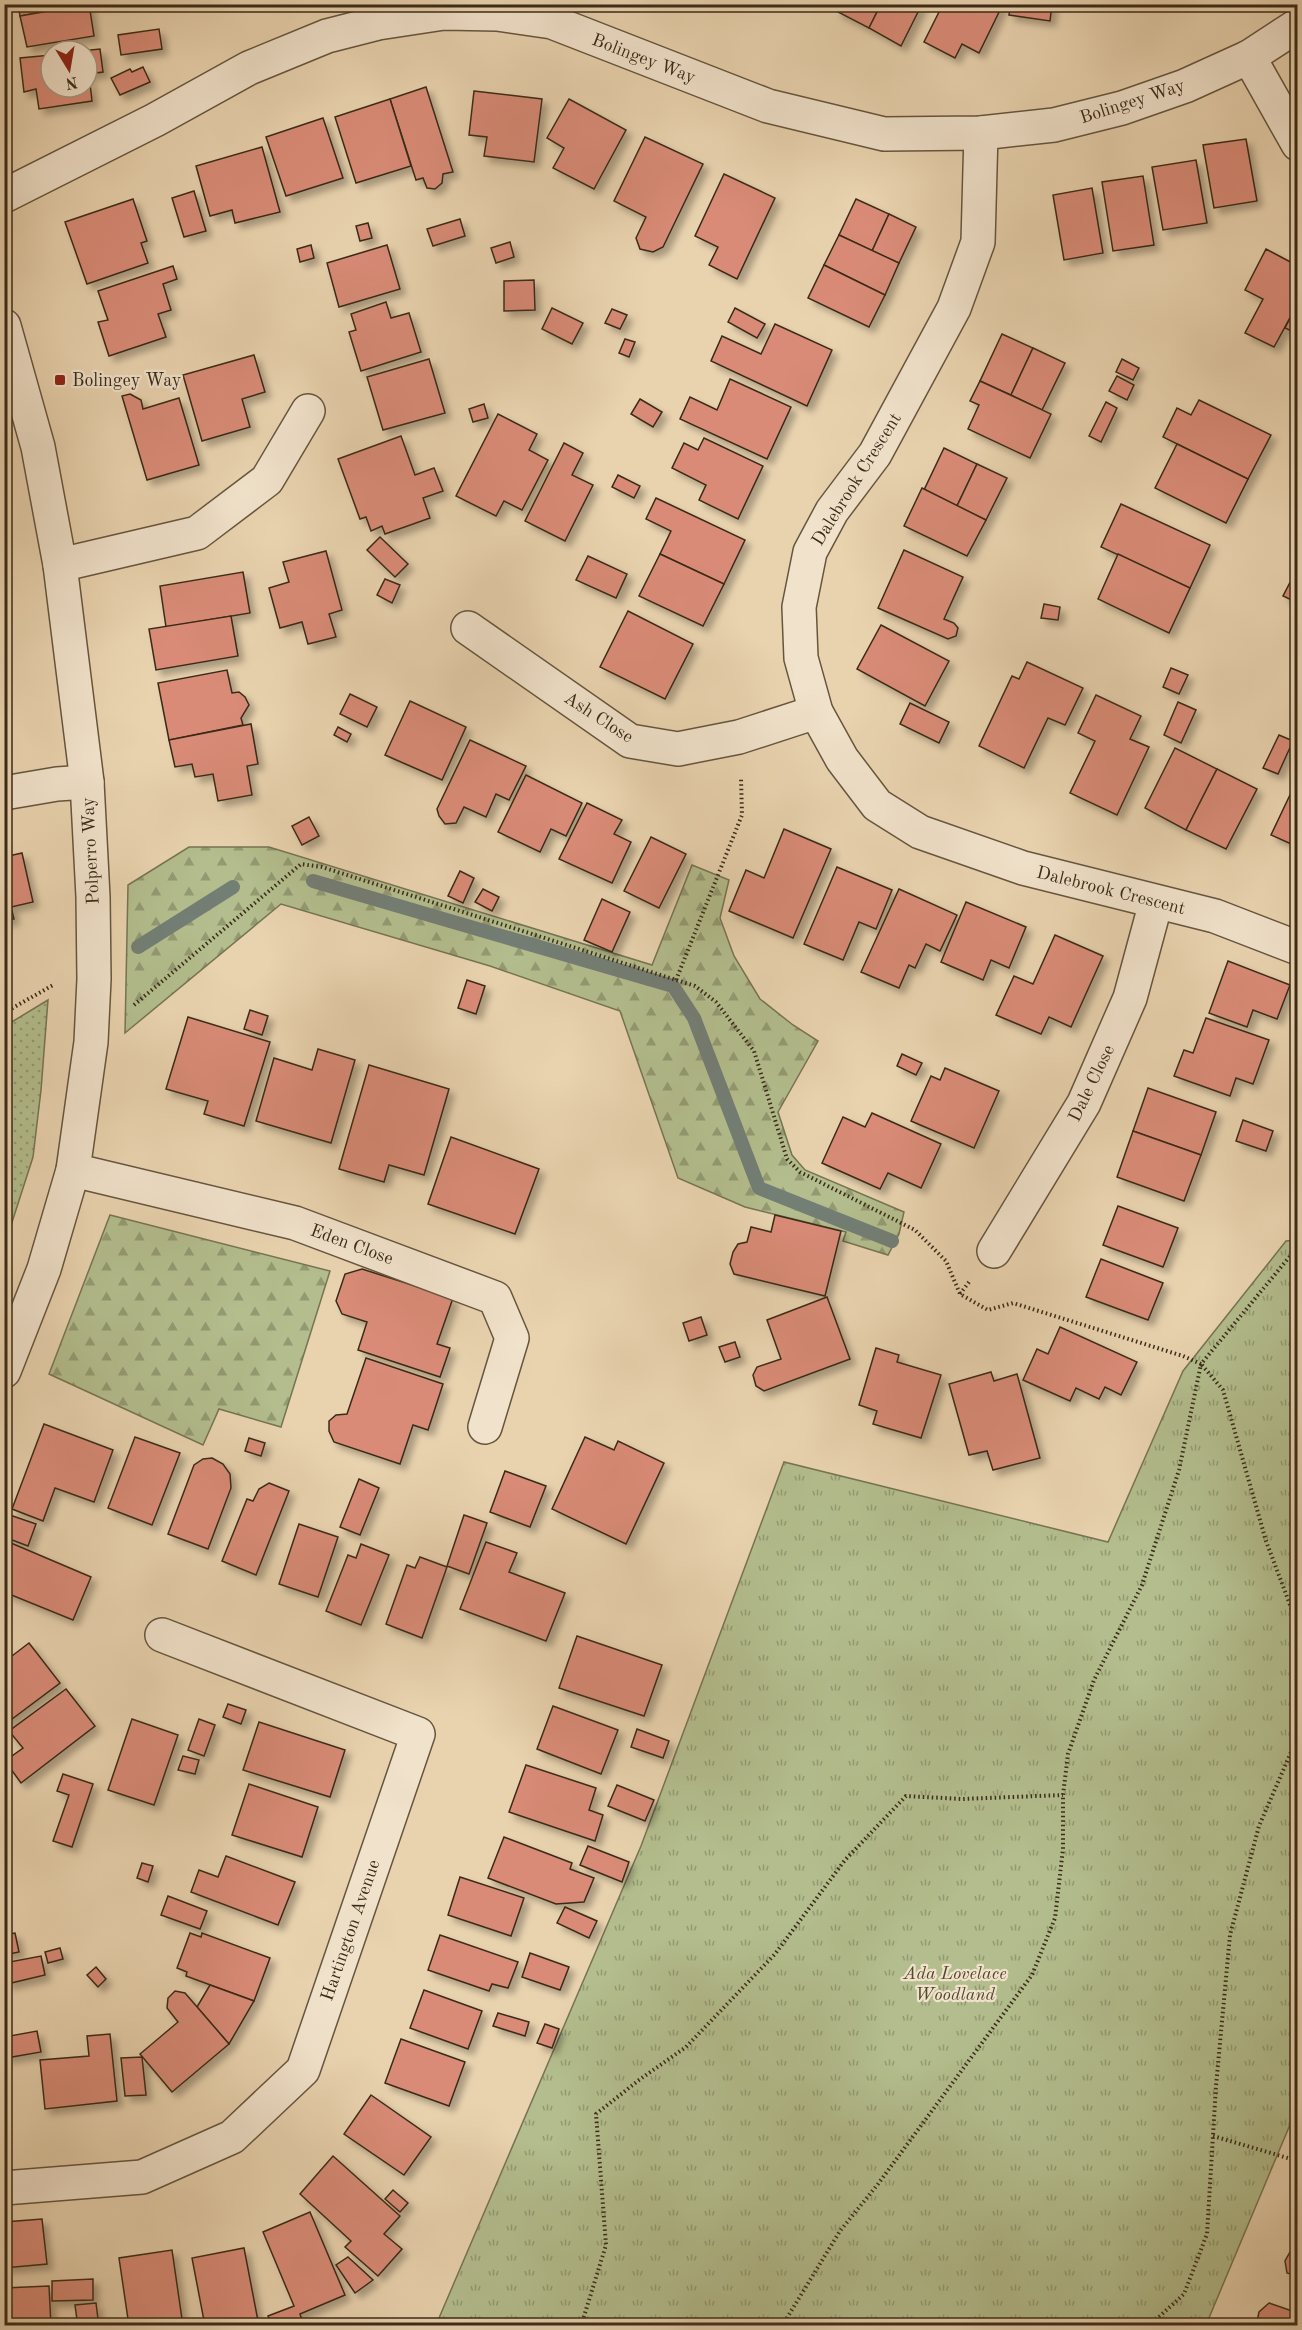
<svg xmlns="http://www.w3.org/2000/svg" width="1302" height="2330" viewBox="0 0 1302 2330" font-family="'Old Standard TT',serif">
<defs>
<pattern id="grass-dots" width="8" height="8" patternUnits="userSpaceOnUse" patternTransform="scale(1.5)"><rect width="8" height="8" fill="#b3bd8d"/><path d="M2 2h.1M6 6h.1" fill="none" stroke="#939a72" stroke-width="1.8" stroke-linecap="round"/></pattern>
<pattern id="forest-firs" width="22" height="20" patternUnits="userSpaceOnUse" patternTransform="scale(1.5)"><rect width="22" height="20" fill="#b3bd8d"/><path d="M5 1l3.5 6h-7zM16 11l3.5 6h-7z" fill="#939a72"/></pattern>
<pattern id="park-tufts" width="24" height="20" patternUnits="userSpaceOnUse" patternTransform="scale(1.5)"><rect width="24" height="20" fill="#b3bd8d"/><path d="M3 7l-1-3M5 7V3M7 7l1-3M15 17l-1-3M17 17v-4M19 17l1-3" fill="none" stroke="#939a72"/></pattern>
<filter id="shadow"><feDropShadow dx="5.5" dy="5.5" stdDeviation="3" flood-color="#0004"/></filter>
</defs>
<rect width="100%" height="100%" fill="#e9d3af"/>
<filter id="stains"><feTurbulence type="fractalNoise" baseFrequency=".00333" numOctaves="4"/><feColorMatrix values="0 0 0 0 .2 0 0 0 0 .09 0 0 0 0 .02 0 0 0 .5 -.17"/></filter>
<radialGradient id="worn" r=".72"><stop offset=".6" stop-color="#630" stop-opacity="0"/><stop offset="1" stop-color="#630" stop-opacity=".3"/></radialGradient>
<path fill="url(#grass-dots)" stroke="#767453" stroke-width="1.5" d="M48 1000 41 1090 33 1157 5 1244V1026Z"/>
<g fill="url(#forest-firs)" stroke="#767453" stroke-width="1.5">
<path d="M189 847H269L652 965 692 865 729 880 720 918 734 956 760 999 793 1025 818 1041 778 1112 792 1155 805 1170 904 1212 899 1234 888 1255 843 1241 846 1232 745 1207 678 1178 620 1011 490 966 281 904 125 1033 128 885Z"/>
<path d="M110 1215 330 1271 281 1427 219 1409 203 1445 49 1374Z"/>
</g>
<path fill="url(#park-tufts)" stroke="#767453" stroke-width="1.5" d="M1297 1240V2108L1206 2325H436L641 1846 784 1462 1108 1542 1183 1371 1286 1241Z"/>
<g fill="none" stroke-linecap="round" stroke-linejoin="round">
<g stroke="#737e75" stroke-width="14">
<path d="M313 881 673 986 694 1018 759 1188 892 1241"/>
<path d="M138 947 233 887"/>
</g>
</g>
<g fill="#d98b77" stroke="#3a2b19" stroke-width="1.5" filter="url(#shadow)">
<path d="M18 4H85L20 16Z"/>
<path d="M89 4 94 36 27 47 20 16Z"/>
<path d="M839 4H881L869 28 836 11Z"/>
<path d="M881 4H922L901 46 869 28Z"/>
<path d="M943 4H1003L979 53 962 44 955 58 924 42Z"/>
<path d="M1010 4H1052L1050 21 1009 15Z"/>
<path d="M159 29 162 49 121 55 118 35Z"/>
<path d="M100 49 103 72 89 74 92 101 39 109 36 89 24 92 20 58 51 55V87H87V51H80Z"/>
<path d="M143 67 150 82 120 95 111 78 130 69 132 72Z"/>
<path d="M426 87 453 172 443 174 442 183 435 189 427 188 423 178 416 180 390 99Z"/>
<path d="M474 91 542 99 534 162 484 156 487 137 469 135Z"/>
<path d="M390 99 411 166 356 183 335 117Z"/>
<path d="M569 99 626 130 594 189 553 168 564 148 547 138Z"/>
<path d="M323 118 343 178 286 196 266 137Z"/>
<path d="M645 137 703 164 663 247 653 252 640 249 636 238 646 217 614 201Z"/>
<path d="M1246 139 1257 201 1214 208 1203 145Z"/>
<path d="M262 147 280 212 235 223 232 210 210 216 196 166Z"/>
<path d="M1196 160 1207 223 1163 230 1152 167Z"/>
<path d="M724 174 775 198 737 279 709 265 718 247 695 236Z"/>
<path d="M1143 176 1154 245 1113 251 1102 182Z"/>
<path d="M1092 188 1103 253 1064 260 1053 195Z"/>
<path d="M194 191 206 231 184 237 172 198Z"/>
<path d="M133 199 147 241 141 243 148 263 87 284 65 222Z"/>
<path d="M856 199 889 214 872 251 839 235Z"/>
<path d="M889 214 916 227 899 263 872 251Z"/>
<path d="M460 219 465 236 433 246 427 229Z"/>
<path d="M368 223 372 238 360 241 356 226Z"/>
<path d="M839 235 899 263 885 295 824 265Z"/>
<path d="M510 242 514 257 496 263 491 248Z"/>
<path d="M311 245 314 258 300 262 297 249Z"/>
<path d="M387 245 400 289 339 307 327 263Z"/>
<path d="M1266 249 1298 266V303L1274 347 1245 333 1263 299 1245 290Z"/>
<path d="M824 265 885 295 869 327 808 298Z"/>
<path d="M173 266 177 279 163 284 171 310 158 314 166 337 109 356 98 322 108 320 98 291Z"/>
<path d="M534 280 535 310 504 311V281Z"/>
<path d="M386 302 391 318 409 313 421 352 361 371 349 332 356 330 351 314Z"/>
<path d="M1298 303V334L1285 328Z"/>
<path d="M552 308 583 323 572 344 542 329Z"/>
<path d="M735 308 765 324 757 338 728 322Z"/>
<path d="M612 309 627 315 620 329 605 323Z"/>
<path d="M775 324 832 350 807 406 711 361 722 336 761 354Z"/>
<path d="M1002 334 1033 348 1011 395 980 381Z"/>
<path d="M625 339 635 342 629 357 619 353Z"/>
<path d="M1033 348 1065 363 1042 410 1011 395Z"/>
<path d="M254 355 265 392 242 399 250 427 202 441 183 375Z"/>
<path d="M429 359 445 413 383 430 367 377Z"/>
<path d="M1122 359 1139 368 1133 380 1116 372Z"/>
<path d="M1117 376 1134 385 1127 400 1109 391Z"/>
<path d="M730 379 791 407 767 459 680 419 690 397 717 410Z"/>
<path d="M980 381 1051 414 1030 458 968 429 979 405 970 401Z"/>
<path d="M130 394 141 400 143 409 179 398 199 465 147 480 122 396Z"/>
<path d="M640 399 662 412 653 427 631 414Z"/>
<path d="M1199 400 1271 435 1248 479 1163 437 1177 408 1191 415Z"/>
<path d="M1106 402 1117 408 1101 442 1089 436Z"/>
<path d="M484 404 488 418 473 422 469 409Z"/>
<path d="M498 414 537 434 529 450 548 460 522 510 504 501 496 516 456 496Z"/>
<path d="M401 436 415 475 434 468 443 491 423 498 430 518 385 534 382 526 371 531 366 517 360 519 338 459Z"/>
<path d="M704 438 763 466 738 519 699 500 706 485 672 468 684 443 698 450Z"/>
<path d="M564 443 583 453 572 475 593 485 565 541 525 521Z"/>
<path d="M1177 444 1248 479 1226 523 1155 488Z"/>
<path d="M944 448 977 464 957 506 924 490Z"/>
<path d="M977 464 1007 478 986 520 957 506Z"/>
<path d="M618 475 640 486 634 498 612 487Z"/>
<path d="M922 488 986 520 967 556 904 526Z"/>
<path d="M656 498 745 540 724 584 660 554 671 531 646 519Z"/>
<path d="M1121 504 1210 545 1190 588 1101 547Z"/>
<path d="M380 537 408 564 395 577 367 550Z"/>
<path d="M904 550 963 577 944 619 954 623 958 628 956 636 948 639 878 608Z"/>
<path d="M326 551 342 610 329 614 336 637 308 644 302 622 280 628 269 588 289 582 283 562Z"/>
<path d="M660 554 724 584 703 626 639 596Z"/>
<path d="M1118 554 1190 588 1169 633 1098 599Z"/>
<path d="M588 556 627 574 616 598 576 580Z"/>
<path d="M1298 567V603L1283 596Z"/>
<path d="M243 572 250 613 166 627 160 586Z"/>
<path d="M385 579 400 585 392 603 377 595Z"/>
<path d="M1044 604 1060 607 1058 620 1041 618Z"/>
<path d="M628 611 693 644 665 699 600 667Z"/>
<path d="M231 616 238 656 156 670 149 629Z"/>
<path d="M881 625 949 661 925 706 857 669Z"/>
<path d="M1027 662 1083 688 1065 725 1048 718 1024 768 979 746 1012 676 1019 679Z"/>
<path d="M1171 668 1188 675 1179 694 1163 687Z"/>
<path d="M227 670 232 693 239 692 245 697 249 705 241 718 243 725 169 740 158 683Z"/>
<path d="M350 694 377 707 367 727 340 714Z"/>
<path d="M1096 695 1141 716 1130 739 1149 747 1117 815 1070 793 1095 741 1078 733Z"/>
<path d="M410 701 466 727 442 780 385 755Z"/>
<path d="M1178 702 1196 710 1181 743 1164 735Z"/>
<path d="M910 703 949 722 939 743 900 724Z"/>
<path d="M251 724 258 764 247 766 252 795 218 801 213 774 195 777 192 764 175 767 169 740Z"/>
<path d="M338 727 351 734 347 742 334 735Z"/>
<path d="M1279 735 1293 741 1278 774 1263 768Z"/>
<path d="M470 740 526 766 509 800 496 794 486 817 464 807 456 823 445 824 439 816 437 809Z"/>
<path d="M1175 748 1217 769 1186 830 1145 808Z"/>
<path d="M1217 769 1257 789 1226 849 1186 830Z"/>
<path d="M526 775 582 803 566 836 551 829 540 852 498 832Z"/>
<path d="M1298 778V847L1271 835Z"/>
<path d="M587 803 622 820 614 834 631 842 612 883 559 859Z"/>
<path d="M309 817 319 836 302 845 292 826Z"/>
<path d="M784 829 831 849 793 938 729 911 746 870 764 878Z"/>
<path d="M651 837 686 854 659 908 624 891Z"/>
<path d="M22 853 33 902 11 907 14 919 4 921V857Z"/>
<path d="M837 867 892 890 876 929 859 922 843 960 804 944Z"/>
<path d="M460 871 474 878 463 903 448 896Z"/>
<path d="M483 889 499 897 492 911 475 902Z"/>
<path d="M899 889 957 915 940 951 926 944 915 968 909 965 899 988 861 972Z"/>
<path d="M602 899 630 912 612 952 584 940Z"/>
<path d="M966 902 1026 927 1009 968 991 960 983 980 941 962Z"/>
<path d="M1055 935 1103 956 1071 1027 1049 1017 1041 1034 996 1015 1014 976 1033 984Z"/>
<path d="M1228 961 1290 985 1277 1019 1253 1010 1247 1027 1209 1013Z"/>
<path d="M467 980 485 986 476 1014 458 1008Z"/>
<path d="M250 1010 268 1016 262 1035 244 1029Z"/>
<path d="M188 1017 270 1042 244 1126 204 1114 208 1101 166 1089Z"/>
<path d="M1206 1018 1269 1040 1253 1084 1236 1078 1230 1096 1174 1076 1184 1050 1193 1053Z"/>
<path d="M318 1049 355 1060 331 1143 256 1121 274 1058 312 1070Z"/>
<path d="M902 1054 922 1063 916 1075 897 1066Z"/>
<path d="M369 1065 449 1089 424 1175 389 1165 384 1182 339 1169Z"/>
<path d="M945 1068 999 1091 974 1148 911 1121 931 1076 940 1080Z"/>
<path d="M1148 1088 1216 1112 1201 1155 1133 1131Z"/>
<path d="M872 1113 941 1144 921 1188 888 1173 880 1189 822 1163 843 1117 865 1127Z"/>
<path d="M1243 1120 1273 1131 1266 1151 1236 1141Z"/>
<path d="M1133 1131 1201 1155 1184 1201 1117 1177Z"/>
<path d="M451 1137 539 1169 515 1234 428 1204Z"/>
<path d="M1118 1206 1178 1228 1163 1267 1103 1245Z"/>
<path d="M775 1215 841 1231 825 1296 734 1274 730 1264 733 1252 738 1244 747 1242 751 1227 771 1232Z"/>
<path d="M1101 1259 1163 1283 1148 1320 1086 1297Z"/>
<path d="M362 1269 453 1298 437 1344 450 1348 440 1377 358 1350 367 1322 342 1314 336 1301 345 1274Z"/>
<path d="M827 1297 850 1359 764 1391 756 1386 753 1375 757 1367 781 1359 767 1320Z"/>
<path d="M701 1317 707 1335 689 1341 683 1323Z"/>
<path d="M1060 1327 1137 1362 1121 1395 1105 1387 1099 1399 1076 1388 1070 1401 1023 1380 1037 1349 1048 1354Z"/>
<path d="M735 1342 740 1357 725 1362 719 1347Z"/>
<path d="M876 1348 899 1355 897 1362 941 1375 921 1438 873 1424 877 1411 859 1405Z"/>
<path d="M366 1358 443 1384 428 1430 413 1425 400 1464 334 1442 329 1431V1421L336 1415 347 1414Z"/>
<path d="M991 1372 994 1381 1017 1374 1040 1458 993 1470 987 1451 969 1455 949 1384Z"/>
<path d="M44 1424 113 1450 94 1502 55 1488 43 1521 12 1509Z"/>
<path d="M135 1437 180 1453 152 1525 108 1508Z"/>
<path d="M585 1437 614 1450 618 1441 664 1463 626 1544 552 1509Z"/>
<path d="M249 1438 265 1443 261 1456 245 1451Z"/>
<path d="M212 1458 223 1464 230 1474 231 1488 208 1549 168 1534 194 1465 203 1459Z"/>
<path d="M505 1471 546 1486 530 1527 490 1512Z"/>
<path d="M359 1479 379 1488 360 1535 340 1527Z"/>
<path d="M269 1483 289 1491 256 1575 222 1561 247 1499 253 1501 259 1489Z"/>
<path d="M4 1513 36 1524 28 1546 4 1537Z"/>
<path d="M464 1515 487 1523 469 1574 447 1566Z"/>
<path d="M299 1524 338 1537 318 1597 279 1584Z"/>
<path d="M486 1542 517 1553 509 1572 565 1593 546 1641 460 1609Z"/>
<path d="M11 1543 91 1577 73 1620 4 1592V1558Z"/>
<path d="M361 1544 389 1555 361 1625 326 1611 348 1555 356 1558Z"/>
<path d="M420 1557 447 1567 422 1638 386 1624 407 1565 415 1568Z"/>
<path d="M577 1636 662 1665 644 1716 559 1688Z"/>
<path d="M29 1643 60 1683 4 1725V1662Z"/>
<path d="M66 1689 95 1726 21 1783 5 1761 23 1748 9 1731Z"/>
<path d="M228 1704 246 1710 241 1724 223 1717Z"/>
<path d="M553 1706 618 1730 601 1774 537 1749Z"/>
<path d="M132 1719 178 1735 154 1805 108 1790Z"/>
<path d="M199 1719 215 1725 204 1756 188 1750Z"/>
<path d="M259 1722 345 1750 330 1797 243 1770Z"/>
<path d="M637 1729 669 1741 663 1758 631 1747Z"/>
<path d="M183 1756 199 1760 195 1774 178 1770Z"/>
<path d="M526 1765 596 1788 589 1810 603 1815 595 1841 509 1812Z"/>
<path d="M63 1774 93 1784 72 1847 53 1841 69 1795 57 1791Z"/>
<path d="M249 1784 318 1807 302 1857 232 1835Z"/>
<path d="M617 1785 654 1800 645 1821 608 1806Z"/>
<path d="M504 1837 572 1863 570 1869 594 1878 584 1902 556 1904 488 1878Z"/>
<path d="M588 1846 629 1862 622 1882 580 1865Z"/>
<path d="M226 1856 295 1882 278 1925 191 1892 199 1870 218 1877Z"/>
<path d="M142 1863 153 1866 148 1882 137 1878Z"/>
<path d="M460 1877 524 1898 511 1936 448 1915Z"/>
<path d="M168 1896 207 1911 200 1929 161 1915Z"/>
<path d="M565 1907 597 1921 589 1938 557 1923Z"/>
<path d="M15 1933 19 1952 4 1955V1935Z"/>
<path d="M190 1933 201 1937 202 1933 270 1958 254 2001 186 1976 187 1972 177 1968Z"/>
<path d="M440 1935 518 1962 508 1988 492 1984 489 1991 428 1970Z"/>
<path d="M60 1948 63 1959 48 1963 45 1952Z"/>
<path d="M530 1953 569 1967 560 1990 522 1977Z"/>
<path d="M41 1956 45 1975 7 1984 4 1963Z"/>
<path d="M96 1967 106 1979 98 1987 87 1975Z"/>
<path d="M210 1985 254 2001 229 2044 197 2007Z"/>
<path d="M424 1990 482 2011 468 2049 410 2028Z"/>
<path d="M175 1991 185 1993 229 2044 172 2092 140 2054 178 2022 167 2008 168 1998Z"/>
<path d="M498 2013 529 2022 525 2036 493 2026Z"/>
<path d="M545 2024 559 2029 552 2048 537 2043Z"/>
<path d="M37 2031 41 2052 6 2058 4 2037Z"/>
<path d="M110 2034 117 2101 45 2109 40 2060 89 2056 87 2036Z"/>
<path d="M401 2039 465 2062 449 2106 385 2083Z"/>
<path d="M142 2057 146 2095 125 2096 121 2058Z"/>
<path d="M371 2095 431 2137 404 2175 344 2134Z"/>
<path d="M333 2156 400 2216 384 2234 402 2249 378 2276 345 2247 351 2241 300 2194Z"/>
<path d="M393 2190 408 2203 400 2212 385 2199Z"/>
<path d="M310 2212 345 2295 300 2314 304 2326H272L268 2316 294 2306 263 2232Z"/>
<path d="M42 2219 47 2264 4 2268V2222Z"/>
<path d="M244 2248 259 2326H205L192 2258Z"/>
<path d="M172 2250 183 2326H129L119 2258Z"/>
<path d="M1290 2252H1298V2276L1287 2273 1285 2261Z"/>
<path d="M348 2257 373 2280 355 2293 336 2265Z"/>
<path d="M93 2279V2300L52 2301V2281Z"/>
<path d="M49 2286 51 2326H4V2288Z"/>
<path d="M96 2303 98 2319 77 2320 75 2305Z"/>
<path d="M1269 2303 1298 2313V2326H1256L1259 2312Z"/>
</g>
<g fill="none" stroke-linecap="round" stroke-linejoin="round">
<g stroke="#66553e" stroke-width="36">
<g id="minor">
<path d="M1249 57 1298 144"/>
<path d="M981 133 978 242 954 308 875 454 832 511 810 552 799 607 801 658 816 712 842 759 877 805 920 832 1023 868 1215 916 1298 948"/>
<path d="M4 196 155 120 249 68 327 36 378 23 444 13 497 14 552 22 768 106 884 134 981 133 1054 125 1122 108 1185 86 1249 57 1298 25"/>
<path d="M4 326 38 447 60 565 87 782 93 897 94 979 91 1042 73 1170 44 1269 4 1371"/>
<path d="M60 565 197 533 267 480 308 411"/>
<path d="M468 628 630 741 678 749 739 737 816 712"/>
<path d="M4 793 57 784 87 782"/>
<path d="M73 1170 295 1223 495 1298 512 1338 485 1427"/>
<path d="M994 1251 1084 1103 1130 998 1156 902"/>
<path d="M4 2188 142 2177 232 2137 303 2070 418 1734 162 1635"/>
</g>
</g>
<g stroke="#3a2b19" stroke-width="4" stroke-dasharray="1.5 3" stroke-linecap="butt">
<path d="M676 980 742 815 741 778"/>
<path d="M134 1005 301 864 322 867 695 986 716 1002 754 1051 787 1159 800 1172 915 1230 946 1261 960 1294 988 1310 1013 1303 1183 1356 1201 1364 1291 1255 1298 1254"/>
<path d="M4 1013 53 985"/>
<path d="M960 1294 969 1282"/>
<path d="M1202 1365 1223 1390 1266 1541 1298 1626"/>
<path d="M1213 2136 1298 2161"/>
<path d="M581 2326 606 2245 596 2114 639 2080 686 2047 775 1954 845 1860 906 1796 962 1799 1063 1795"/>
<path d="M782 2326 840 2231 878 2184 1032 1975 1055 1918 1063 1849V1795L1068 1754 1094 1680 1142 1585 1179 1470 1201 1364"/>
<path d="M1149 2326 1184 2294 1207 2234 1216 2086 1230 1935 1259 1826 1292 1750 1298 1745"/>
</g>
<use href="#minor" stroke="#f1e2cb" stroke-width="33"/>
</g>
<rect fill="#8f2418" stroke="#f1e2cb" stroke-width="2" x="54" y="374" width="12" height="12" rx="3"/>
<g text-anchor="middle" stroke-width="4.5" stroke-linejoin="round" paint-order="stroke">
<g font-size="18" fill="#3a2b19" stroke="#f1e2cb">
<text transform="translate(644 58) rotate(21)" y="6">Bolingey Way</text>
<text transform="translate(1132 101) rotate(-18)" y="6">Bolingey Way</text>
<text transform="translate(856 479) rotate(-58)" y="6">Dalebrook Crescent</text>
<text transform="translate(599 717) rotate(33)" y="6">Ash Close</text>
<text transform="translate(90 851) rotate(-93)" y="6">Polperro Way</text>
<text transform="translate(1111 890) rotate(14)" y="6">Dalebrook Crescent</text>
<text transform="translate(1091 1083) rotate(-64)" y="6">Dale Close</text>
<text transform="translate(352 1244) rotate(20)" y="6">Eden Close</text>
<text transform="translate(350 1930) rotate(-71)" y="6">Hartington Avenue</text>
</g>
<g font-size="18" fill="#3a2b19" stroke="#f1e2cb" text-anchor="start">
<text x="72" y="386">Bolingey Way</text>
</g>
<g font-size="18" font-style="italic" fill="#524830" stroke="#f1e2cb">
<text x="955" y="1979">Ada Lovelace<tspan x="955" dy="21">Woodland</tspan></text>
</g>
</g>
<rect width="1302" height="2330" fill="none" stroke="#e9d3af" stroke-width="24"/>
<rect x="6" y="6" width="1290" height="2318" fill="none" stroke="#3a2b19" stroke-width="3"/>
<rect x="12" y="12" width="1278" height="2306" fill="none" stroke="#3a2b19" stroke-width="1.5"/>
<g transform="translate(69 69) rotate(169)"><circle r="28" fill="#f1e2cb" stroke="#a89984" stroke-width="1.5"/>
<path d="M0-4.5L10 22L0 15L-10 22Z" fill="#8f2418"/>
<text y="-9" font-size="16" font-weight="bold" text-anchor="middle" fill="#3a2b19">N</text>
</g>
<rect width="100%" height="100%" filter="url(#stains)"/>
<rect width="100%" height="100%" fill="url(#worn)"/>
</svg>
